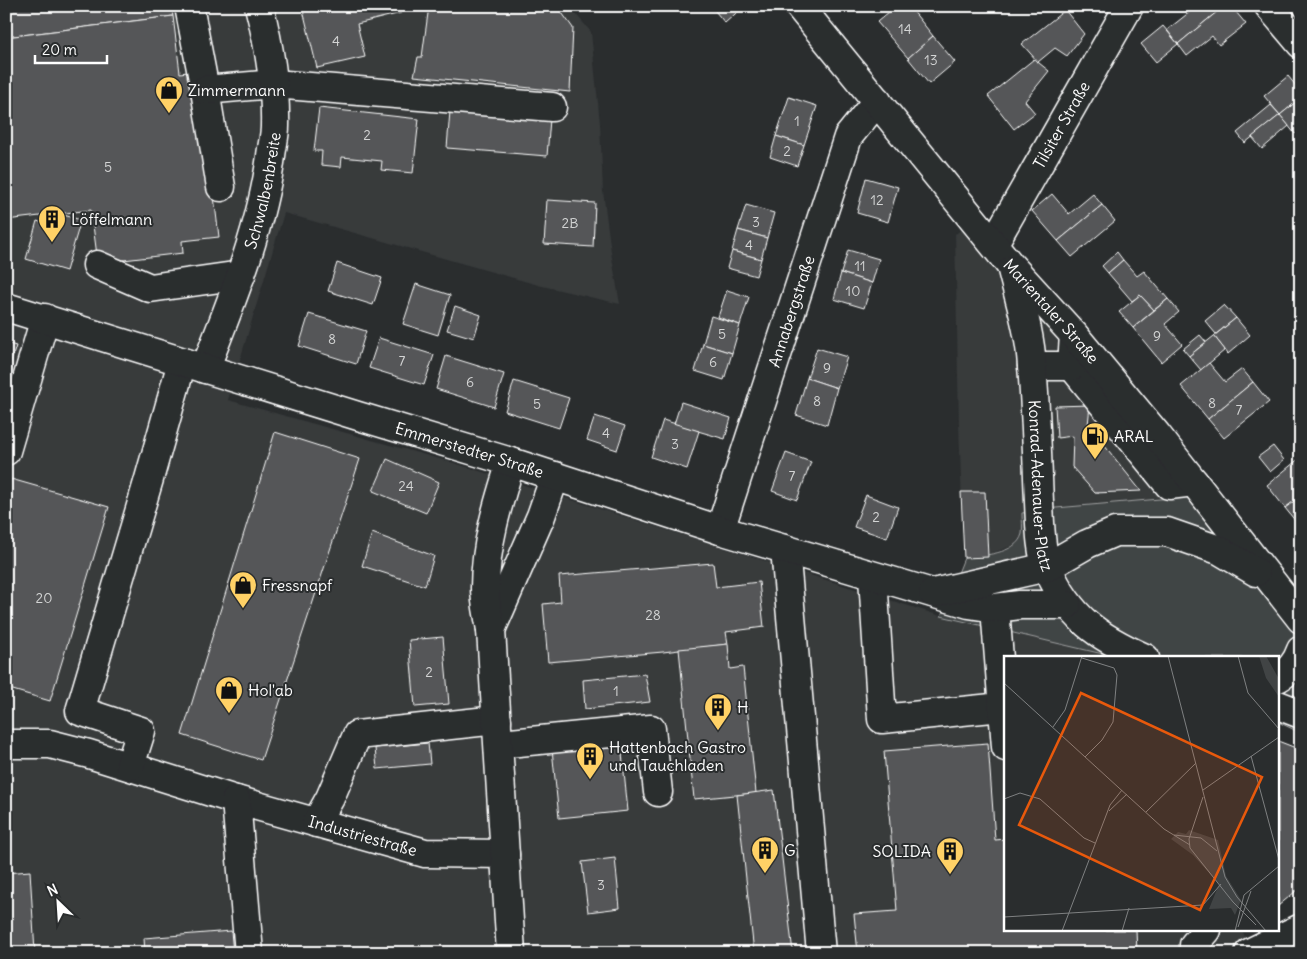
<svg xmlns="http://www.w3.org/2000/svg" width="1307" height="959" viewBox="0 0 1307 959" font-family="Delius,sans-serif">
<rect width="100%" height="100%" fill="#2a2d2e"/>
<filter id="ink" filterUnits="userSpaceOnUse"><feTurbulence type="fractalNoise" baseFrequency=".02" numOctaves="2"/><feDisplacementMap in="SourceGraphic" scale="10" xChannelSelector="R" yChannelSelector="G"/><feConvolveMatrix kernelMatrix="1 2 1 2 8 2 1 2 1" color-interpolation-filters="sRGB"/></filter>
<g filter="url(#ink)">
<g fill="#373a3b">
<path d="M6 6H569L591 32 600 123 603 191 611 252 620 304 538 285 284 213 228 400 454 463 941 616 1120 658H1006V930H1242L1252 953H6Z"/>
<path d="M987 214 1218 494 1056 508 1022 514V535L1014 545 993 553 964 558 959 425 955 234Z"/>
</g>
<path fill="#414445" stroke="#a0a2a2" d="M1218 494 1301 604V733L1278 722V658H1120L941 616 964 558C981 555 1016 555 1022 534 1023 528 1022 519 1022 513L1056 508Z"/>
<g fill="#555758" stroke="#fff">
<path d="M6 6H171L173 16 6 37Z"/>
<path d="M302 6H399L401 13 357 24 365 57 317 68Z"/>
<path d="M429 6H557L573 28 570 92 414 76 418 57H422Z"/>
<path d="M711 6H744L725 23Z"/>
<path d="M896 6H909L933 36 908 58 877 22Z"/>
<path d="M1187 6H1224L1178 44 1167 30 1191 11Z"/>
<path d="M1224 6H1231L1246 24 1219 45 1212 36 1187 56 1178 44Z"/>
<path d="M1065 10 1084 34 1067 56 1055 48 1038 62 1022 44Z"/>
<path d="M173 16 180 73 195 71 205 123 219 237 182 241 183 253 98 263 91 210 6 220V37Z"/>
<path d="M1163 26 1178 44 1156 62 1141 44Z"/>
<path d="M933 36 955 62 929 84 908 58Z"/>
<path d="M1034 59 1049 71 1025 101 1035 113 1014 129 988 96Z"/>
<path d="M1288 76 1301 92V98L1280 115 1264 96Z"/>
<path d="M789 97 817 106 804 145 776 136Z"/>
<path d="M1301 98V129L1295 134 1280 115Z"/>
<path d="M1271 105 1280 115 1245 143 1237 133Z"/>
<path d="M319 108 419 119 413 173 381 170 382 161 342 157 341 167 321 165 322 151H314Z"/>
<path d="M450 111 550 119 547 156 447 148Z"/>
<path d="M1280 115 1289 126 1262 149 1252 137Z"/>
<path d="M776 136 804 145 797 166 770 157Z"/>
<path d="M866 178 898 187 888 222 857 213Z"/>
<path d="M1052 194 1069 214 1093 194 1102 205 1058 241 1032 211Z"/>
<path d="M547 200 595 203 593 247 544 244Z"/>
<path d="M746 205 774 213 767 238 738 230Z"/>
<path d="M1102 205 1115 221 1072 257 1058 241Z"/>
<path d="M60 214 81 220 66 271 26 259 37 221 56 227Z"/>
<path d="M738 230 767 238 761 259 732 251Z"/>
<path d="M848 250 879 259 872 283 841 273Z"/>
<path d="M732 251 761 259 756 276 727 268Z"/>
<path d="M1117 252 1123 260 1108 273 1102 266Z"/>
<path d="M1123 260 1137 276 1144 271 1168 299 1154 310 1140 295 1132 301 1108 273Z"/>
<path d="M337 263 382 278 373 305 328 291Z"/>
<path d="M841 273 872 283 864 308 834 299Z"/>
<path d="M416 284 450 295 438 335 403 324Z"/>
<path d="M727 290 749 297 740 325 718 317Z"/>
<path d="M1140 295 1154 310 1133 328 1119 312Z"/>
<path d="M1168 299 1179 312 1165 324 1182 344 1161 362 1133 328Z"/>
<path d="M1224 305 1236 318 1216 334 1205 321Z"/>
<path d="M455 306 481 315 474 338 447 330Z"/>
<path d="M309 314 366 331 356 364 299 346Z"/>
<path d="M711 316 740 325 732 353 703 344Z"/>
<path d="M1236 318 1250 335 1228 354 1214 336Z"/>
<path d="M1200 335 1206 342 1189 356 1183 349Z"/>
<path d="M1214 336 1225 350 1201 370 1189 356Z"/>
<path d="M379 338 434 355 424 385 369 368Z"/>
<path d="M6 343 16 346 7 374 6 373Z"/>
<path d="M703 344 732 353 724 380 695 371Z"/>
<path d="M817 348 847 357 837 388 807 378Z"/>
<path d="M446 356 504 374 494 407 436 389Z"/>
<path d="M1209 363 1225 382 1242 369 1253 382 1208 419 1181 386Z"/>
<path d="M807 378 837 388 827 425 796 415Z"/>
<path d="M514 381 569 398 559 428 505 411Z"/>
<path d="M1253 382 1269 402 1224 438 1208 419Z"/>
<path d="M681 402 731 418 725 439 674 424Z"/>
<path d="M1090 405 1088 425 1141 491 1095 493 1072 467 1073 436 1057 438 1055 406Z"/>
<path d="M595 416 625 426 617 450 587 440Z"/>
<path d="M663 420 699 431 687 469 651 457Z"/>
<path d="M275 432 360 459 261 760 182 735Z"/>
<path d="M1273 446 1284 460 1270 472 1258 457Z"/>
<path d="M786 453 811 462 797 500 772 491Z"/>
<path d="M1301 457V496L1285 508 1267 485Z"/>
<path d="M387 459 439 482 426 513 373 491Z"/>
<path d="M11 479 109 507 50 701 6 688V496Z"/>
<path d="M961 492H985L988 557 964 558Z"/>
<path d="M866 495 898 507 887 538 854 527Z"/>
<path d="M1301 496V528L1285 508Z"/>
<path d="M372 533 434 556 425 586 362 566Z"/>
<path d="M713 563 716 587 759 582 764 627 726 632 728 644 663 652 548 662 543 604 561 602 559 576Z"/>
<path d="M443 637 449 704 415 707 409 640Z"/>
<path d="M728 644 730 669 743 667 756 793 694 799 679 649Z"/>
<path d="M645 674 650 702 585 709 583 680Z"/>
<path d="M1278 741 1301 750V887L1278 906Z"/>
<path d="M428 743 430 764 377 769 375 748Z"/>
<path d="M621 743 628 811 559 818 552 749Z"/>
<path d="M988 743 995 840 1006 839V930H1136L1137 953H858L854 914 897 911 884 751Z"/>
<path d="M774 790 793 953H754L737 795Z"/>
<path d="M615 858 620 908 588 912 582 862Z"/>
<path d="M30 871 35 953H6V873Z"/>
<path d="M231 931 233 953H145L144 938Z"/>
</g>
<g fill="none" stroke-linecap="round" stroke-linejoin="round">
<g stroke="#fff" stroke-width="31">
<g id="minor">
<path d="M189 6 205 90 221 187"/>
<path d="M1269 6 1301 44"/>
<path d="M205 90 274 84 552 107"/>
<path id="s1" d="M994 243 1129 6"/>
<path d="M97 265 150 288 241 275"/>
<path d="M1074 335 1072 366 1169 485 1194 482"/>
<path d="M1032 366H1072"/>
<path id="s2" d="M205 369C232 300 261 230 271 156 272 146 275 136 275 126 276 86 269 45 259 6"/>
<path d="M6 451 45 318"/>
<path id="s3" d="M720 530 848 137 877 101"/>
<path d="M785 549 821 953"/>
<path d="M873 577 882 719 1002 707"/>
<path d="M995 608 1006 747"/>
<path d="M491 630 541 516 555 476"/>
<path id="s4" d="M6 744H50L89 754 236 800 425 853 505 854"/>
<path d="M499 744 651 729 658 792"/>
<path d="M130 766 141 731 80 711 149 479 182 362"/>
<path d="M236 800 249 953"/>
<path d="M316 823 330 798 357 735 497 720"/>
<path d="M511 953 491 630C489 617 485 602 485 588 485 545 498 503 511 462"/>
<path d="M1194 953V945L1207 930"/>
<path d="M1249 953 1301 928"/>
</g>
</g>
<g stroke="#fff" stroke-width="31">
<g id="major">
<path id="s5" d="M799 6 1011 266 1074 335 1157 435 1301 619"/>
<path id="s6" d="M1012 270C1020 302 1030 332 1032 366 1036 411 1037 456 1039 502 1040 520 1040 553 1048 569 1070 618 1098 637 1145 658"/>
<path id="s7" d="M6 307 358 416 511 462 720 530 969 604 995 608 1020 605H1067"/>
<path d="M933 593 1047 567 1087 544 1115 532H1167L1219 550 1256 572"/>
<path d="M1278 678C1289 672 1297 662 1301 650"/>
<path d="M1278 705 1301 714"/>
</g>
</g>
<use href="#minor" stroke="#2a2d2e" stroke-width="28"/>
<use href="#major" stroke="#2a2d2e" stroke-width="28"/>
</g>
</g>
<defs>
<g id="shop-pin" transform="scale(1.4375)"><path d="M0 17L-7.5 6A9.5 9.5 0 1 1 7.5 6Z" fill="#ffd166" stroke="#2a2d2e"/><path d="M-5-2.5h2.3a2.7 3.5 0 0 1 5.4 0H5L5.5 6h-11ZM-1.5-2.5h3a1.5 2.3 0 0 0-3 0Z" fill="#111"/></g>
<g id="building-pin" transform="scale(1.4375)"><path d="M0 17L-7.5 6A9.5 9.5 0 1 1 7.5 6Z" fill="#ffd166" stroke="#2a2d2e"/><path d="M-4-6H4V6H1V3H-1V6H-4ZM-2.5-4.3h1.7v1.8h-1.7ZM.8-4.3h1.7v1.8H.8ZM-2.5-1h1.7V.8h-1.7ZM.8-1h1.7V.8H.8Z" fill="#111"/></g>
<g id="fuel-pin" transform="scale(1.4375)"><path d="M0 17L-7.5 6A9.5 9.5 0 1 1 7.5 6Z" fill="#ffd166" stroke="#2a2d2e"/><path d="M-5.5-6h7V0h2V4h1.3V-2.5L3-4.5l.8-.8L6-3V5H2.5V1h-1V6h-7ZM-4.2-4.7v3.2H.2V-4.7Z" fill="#111"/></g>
</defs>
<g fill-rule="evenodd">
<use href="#shop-pin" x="169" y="90"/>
<use href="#building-pin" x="52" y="219"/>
<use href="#fuel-pin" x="1095" y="436"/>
<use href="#shop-pin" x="243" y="585"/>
<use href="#shop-pin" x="229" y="690"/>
<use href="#building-pin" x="718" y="707"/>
<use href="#building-pin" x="590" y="756"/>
<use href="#building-pin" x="765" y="850"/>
<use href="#building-pin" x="950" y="851"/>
</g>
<g text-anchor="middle" stroke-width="4" stroke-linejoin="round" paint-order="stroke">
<g font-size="14" fill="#d4d5d5">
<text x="905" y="34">14</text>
<text x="336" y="46">4</text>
<text x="931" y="65">13</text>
<text x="797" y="126">1</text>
<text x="367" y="140">2</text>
<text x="787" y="156">2</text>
<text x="108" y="172">5</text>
<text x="877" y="205">12</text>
<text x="756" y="227">3</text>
<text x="570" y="228">2B</text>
<text x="749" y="250">4</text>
<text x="860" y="271">11</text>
<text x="853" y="296">10</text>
<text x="722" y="339">5</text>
<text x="1157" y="341">9</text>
<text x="332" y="344">8</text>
<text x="402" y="366">7</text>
<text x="713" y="367">6</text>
<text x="827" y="373">9</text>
<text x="470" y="387">6</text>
<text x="817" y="406">8</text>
<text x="1212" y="408">8</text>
<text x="537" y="409">5</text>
<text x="1239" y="415">7</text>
<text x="606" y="438">4</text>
<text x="675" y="449">3</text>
<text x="792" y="481">7</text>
<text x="406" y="491">24</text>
<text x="876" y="522">2</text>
<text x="44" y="603">20</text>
<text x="653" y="620">28</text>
<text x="429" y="677">2</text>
<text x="616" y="696">1</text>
<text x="601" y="890">3</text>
</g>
<g font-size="16" fill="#fff" stroke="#2a2d2e" text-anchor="start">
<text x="188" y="96">Zimmermann</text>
<text x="71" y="225">Löffelmann</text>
<text x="1114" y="442">ARAL</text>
<text x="262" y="591">Fressnapf</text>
<text x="248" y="696">Hol'ab</text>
<text x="737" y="713">H</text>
<text x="609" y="753">Hattenbach Gastro<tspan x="609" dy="18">und Tauchladen</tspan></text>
<text x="784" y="856">G</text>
<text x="931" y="857" text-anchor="end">SOLIDA</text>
</g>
<g font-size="16" fill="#fff" stroke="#2a2d2e">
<text dy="6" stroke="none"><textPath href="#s1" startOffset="136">Tilsiter Straße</textPath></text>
<text dy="6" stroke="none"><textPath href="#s2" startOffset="188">Schwalbenbreite</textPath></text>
<text dy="6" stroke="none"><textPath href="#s3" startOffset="230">Annabergstraße</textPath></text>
<text dy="6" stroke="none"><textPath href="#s5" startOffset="396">Marientaler Straße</textPath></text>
<text dy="6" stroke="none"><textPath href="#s7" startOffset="485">Emmerstedter Straße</textPath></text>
<text dy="6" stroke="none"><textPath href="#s6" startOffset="218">Konrad-Adenauer-Platz</textPath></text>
<text dy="6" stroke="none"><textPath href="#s4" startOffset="370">Industriestraße</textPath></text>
</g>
</g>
<g transform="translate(1004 656)">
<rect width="275" height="275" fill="#2a2d2e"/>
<path d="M255 0H262L275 23V41L262 22ZM185 174 214 184 222 220 237 244 231 259 227 252 205 253 215 228 189 199 167 183 174 176 182 178Z" fill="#414445"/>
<path fill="none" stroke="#7f8182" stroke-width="1" d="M164 0 221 221 233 241 262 275M234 0 244 37 275 73M78 2 110 12 113 19 109 66 98 84 81 101M0 27 160 173 186 189M49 71 61 54 78 0M247 100 275 204M199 134 275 81M199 141 185 183 186 192 229 246 252 269M0 143 16 137 36 143 80 182 91 187M105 155 123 138M142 156 192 107M170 179 197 182 213 195M0 261 199 249 217 228M234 271 247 235M58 275 106 149 118 134M118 275 125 252M231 275 240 239 275 210"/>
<path fill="#e8590c" fill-opacity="0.15" stroke="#e8590c" stroke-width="2.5" d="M77 37 258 121 196 254 15 169Z"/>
<rect width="275" height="275" fill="none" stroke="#fff" stroke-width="2.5"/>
</g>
<rect width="1307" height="959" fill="none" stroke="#2a2d2e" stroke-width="25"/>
<rect x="12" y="12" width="1282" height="934" fill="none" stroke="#fff" stroke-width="2" filter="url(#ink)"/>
<g transform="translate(58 902) rotate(335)" stroke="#2a2d2e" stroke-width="4" paint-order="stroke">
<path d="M0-4L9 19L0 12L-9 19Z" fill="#ffffff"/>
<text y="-8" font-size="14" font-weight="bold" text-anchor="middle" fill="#ffffff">N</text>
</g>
<path d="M35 55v8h72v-8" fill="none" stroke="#ffffff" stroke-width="2.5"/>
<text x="42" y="55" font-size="15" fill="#ffffff" stroke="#2a2d2e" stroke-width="4" paint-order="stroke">20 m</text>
</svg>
